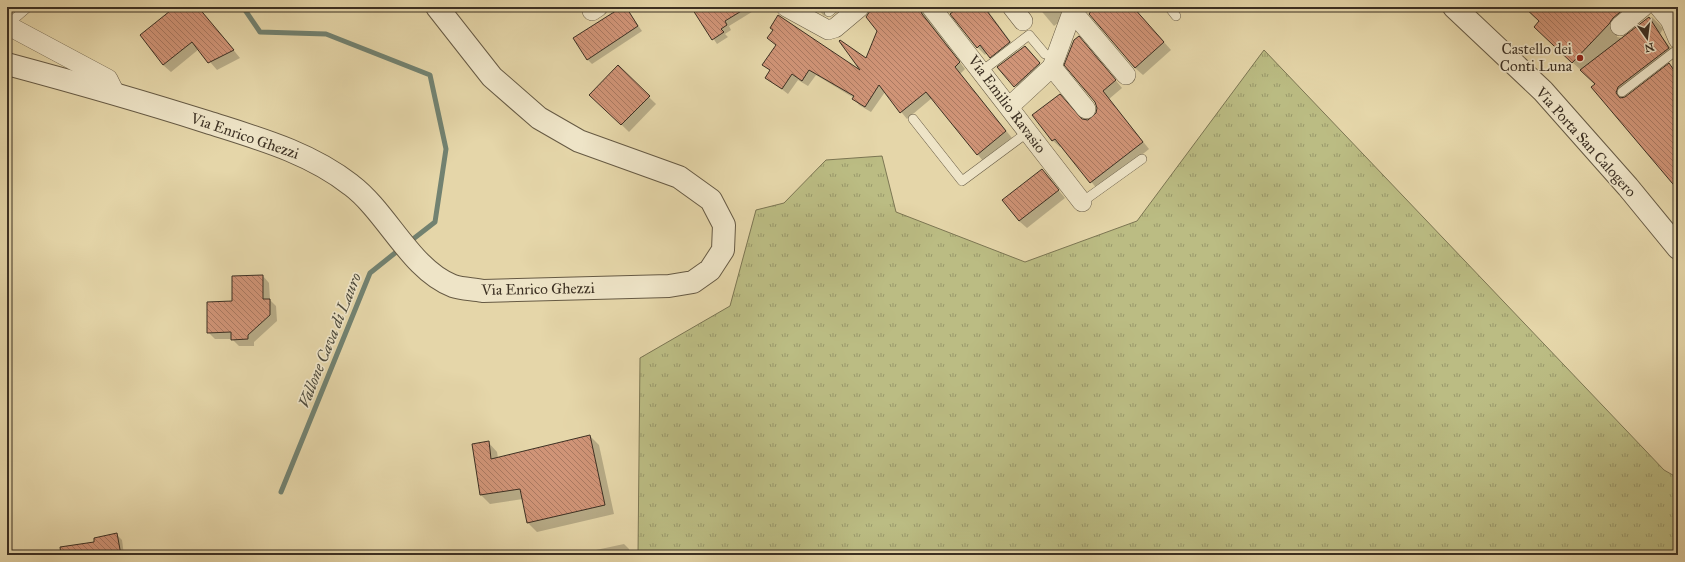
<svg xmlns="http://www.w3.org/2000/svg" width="1685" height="562" viewBox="0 0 1685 562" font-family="'IM FELL Great Primer',serif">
<defs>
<pattern id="park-tufts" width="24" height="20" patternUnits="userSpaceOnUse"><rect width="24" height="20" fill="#bbbc83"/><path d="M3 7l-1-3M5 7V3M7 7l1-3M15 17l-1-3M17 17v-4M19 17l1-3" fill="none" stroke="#99996b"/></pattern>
<pattern id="building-back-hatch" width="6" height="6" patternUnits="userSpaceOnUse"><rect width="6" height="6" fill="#d09477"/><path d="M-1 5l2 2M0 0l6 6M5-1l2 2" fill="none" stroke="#aa7961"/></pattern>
</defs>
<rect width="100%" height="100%" fill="#e5d6a9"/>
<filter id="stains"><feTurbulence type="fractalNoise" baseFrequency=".005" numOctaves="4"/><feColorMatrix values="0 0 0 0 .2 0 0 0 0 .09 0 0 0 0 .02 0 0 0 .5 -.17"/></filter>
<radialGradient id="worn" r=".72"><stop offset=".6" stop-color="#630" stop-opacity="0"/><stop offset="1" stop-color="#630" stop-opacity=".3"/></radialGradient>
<path fill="url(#park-tufts)" stroke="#7c7653" d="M1264 50 1664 470 1678 478V555H638L640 358 730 306 756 210 784 203 826 160 882 156 896 212 1025 262 1137 221Z"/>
<g fill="#0003">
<path d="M177 7H198L240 58 217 70 199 49 171 72 163 65Z"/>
<path d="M625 7 642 31 592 64 587 59Z"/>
<path d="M692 7H760L729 26 731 30 725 34 728 37 717 44Z"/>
<path d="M816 7H836L824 16Z"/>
<path d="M872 7H919L965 69 960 74 1012 138 983 161 932 98 907 119 885 92 871 112 859 105 854 98 816 75 808 86 798 80 788 94 766 77 770 71 763 65 777 46 768 38 863 73 878 31 871 12Z"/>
<path d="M954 7H985L1017 50 998 64 987 53 985 55 977 47Z"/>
<path d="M1038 7H1071L1069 15 1054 26Z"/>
<path d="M1095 7H1133L1171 50 1143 75 1135 68Z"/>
<path d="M1369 7H1379L1371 10Z"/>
<path d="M1525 7H1634L1617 29V37L1622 38 1652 17 1659 24 1663 29 1660 34 1676 55 1625 94 1623 99 1669 65 1678 74V186L1596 84 1542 34 1540 21Z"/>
<path d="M1086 44 1122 88 1109 99 1149 149 1098 190 1062 146 1060 147 1052 140 1082 120 1088 121 1097 114 1098 108Z"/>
<path d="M1030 52 1044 69 1020 91 999 67Z"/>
<path d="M618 67 656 104 629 132 591 95Z"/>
<path d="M1042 170 1065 198 1027 228 1019 221Z"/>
<path d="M263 276 269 283 270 300 276 306 277 321 254 342V346H239L232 339H215L208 332 233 302Z"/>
<path d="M590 436 599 445 614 514 537 532 528 523 523 499 490 504 481 495 488 442 497 452 498 458Z"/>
<path d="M117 535 122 540 124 555H87L96 543Z"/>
<path d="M624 544 629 549 630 555H597L596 550Z"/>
</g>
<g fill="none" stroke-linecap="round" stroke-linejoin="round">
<g stroke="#728271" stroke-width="5">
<path d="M243 7 260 32 326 34 430 75 446 149 435 222 408 243"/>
<path d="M281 492 370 273 400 249"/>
</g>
</g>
<g fill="url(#building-back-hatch)" stroke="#3c3023">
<path d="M175 7H198L234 50 208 63 192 42 163 65 140 35Z"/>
<path d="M622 7H626L638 26 587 60 573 38Z"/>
<path d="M691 7H748L725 21 727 25 721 29 724 32 712 40Z"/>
<path d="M871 7H919L922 14 960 62 955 67 1006 131 977 155 926 92 900 113 879 85 865 107 852 99 854 96 809 70 802 81 792 74 782 89 765 78 770 70 762 65 776 45 767 38 773 30 770 28 778 15 860 70 839 41 840 40 866 58 877 31 866 17 870 11Z"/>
<path d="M959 7H984L1010 42 990 58 980 45 977 48 950 14Z"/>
<path d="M1094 7H1133L1164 42 1135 68 1089 14Z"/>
<path d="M1524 7H1626L1613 18 1609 24 1572 63 1534 27 1539 21Z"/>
<path d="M1649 17 1669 48 1618 87 1616 93 1620 98 1625 97 1669 63 1678 76V190L1591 87 1595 84 1580 70Z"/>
<path d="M1079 36 1116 80 1103 91 1143 142 1090 183 1055 139 1052 141 1032 115 1060 94 1082 119 1088 120 1096 113 1097 108 1095 102 1064 65 1074 40Z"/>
<path d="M1025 46 1040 63 1014 87 997 67Z"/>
<path d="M618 65 650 96 621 125 589 95Z"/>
<path d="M1042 169 1059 190 1019 221 1002 200Z"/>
<path d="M263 275V299H270V315L248 335V339L231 340V332L207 333V302L232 301V276Z"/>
<path d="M590 435 605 505 527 523 520 489 480 495 472 444 489 441 491 459Z"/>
<path d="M117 533 121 555H61L60 547 94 542V538Z"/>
</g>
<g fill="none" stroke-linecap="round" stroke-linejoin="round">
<g stroke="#665a44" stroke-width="10">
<g id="service">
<path d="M1169 7 1176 16"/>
<path d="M829 12 835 7"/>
<path d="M7 25 28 7"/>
<path d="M982 71 1029 35 1045 54"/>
<path d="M1622 92 1678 49"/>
<path d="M913 119 962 181 1028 132"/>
<path d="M1082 202 1142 159"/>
</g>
</g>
<g stroke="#665a44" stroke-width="20">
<g id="minor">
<path d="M786 7 828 30 835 28 860 7"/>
<path d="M931 7 1082 202"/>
<path d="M1012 7 1023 21"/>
<path d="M1659 7 1670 20 1678 39"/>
<path d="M592 11 598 7"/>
<path d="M1072 11 1126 75"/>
<path d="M7 25 108 79 115 93"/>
<path d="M1620 26 1643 7"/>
<path d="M1052 67 1086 109"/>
<path d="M1010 106 1052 67 1074 7"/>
</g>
</g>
<g stroke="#665a44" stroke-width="24">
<g id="tertiary">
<path d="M1454 7 1543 91 1628 187 1678 248"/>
<path d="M7 64C74 82 141 101 207 122 257 138 309 152 351 185 387 212 411 270 453 286 462 289 473 289 483 291L669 286 693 282 710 270 723 250 724 225 711 200 679 177 579 141 539 118 492 77 437 7"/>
</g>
</g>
<use href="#service" stroke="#eee4c7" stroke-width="9"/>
<use href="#minor" stroke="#eee4c7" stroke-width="19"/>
<use href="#tertiary" stroke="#eee4c7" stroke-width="22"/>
</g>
<circle fill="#8f2418" stroke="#eee4c7" stroke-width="1.5" cx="1580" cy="58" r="4"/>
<g text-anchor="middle" stroke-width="3.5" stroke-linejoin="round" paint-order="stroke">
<g font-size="15" fill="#3c3023" stroke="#eee4c7" text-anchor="end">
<text x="1572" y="54">Castello dei<tspan x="1572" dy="17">Conti Luna</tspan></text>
</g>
<g font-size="15" fill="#3c3023" stroke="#eee4c7">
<text transform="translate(1007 104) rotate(53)" y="5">Via Emilio Ravasio</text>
<text transform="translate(245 136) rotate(19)" y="5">Via Enrico Ghezzi</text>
<text transform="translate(1586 142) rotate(48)" y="5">Via Porta San Calogero</text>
<text transform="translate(538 289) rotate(-1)" y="5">Via Enrico Ghezzi</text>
</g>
<g font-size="16" font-style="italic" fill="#4e4b3d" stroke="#eee4c7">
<text transform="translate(329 340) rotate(-68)" y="6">Vallone Cava di Lauro</text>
</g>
</g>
<rect width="1685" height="562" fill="none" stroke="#e5d6a9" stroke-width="24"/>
<rect x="8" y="8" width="1669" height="546" fill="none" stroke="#3c3023" stroke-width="2"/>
<rect x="12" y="12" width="1661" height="538" fill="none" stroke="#3c3023"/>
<g transform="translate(1647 38) rotate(166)" stroke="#eee4c7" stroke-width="3" paint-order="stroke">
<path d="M0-3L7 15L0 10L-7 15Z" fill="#3c3023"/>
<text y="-6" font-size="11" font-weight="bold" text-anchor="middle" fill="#3c3023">N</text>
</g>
<rect width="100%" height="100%" filter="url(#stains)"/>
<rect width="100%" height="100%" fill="url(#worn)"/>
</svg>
